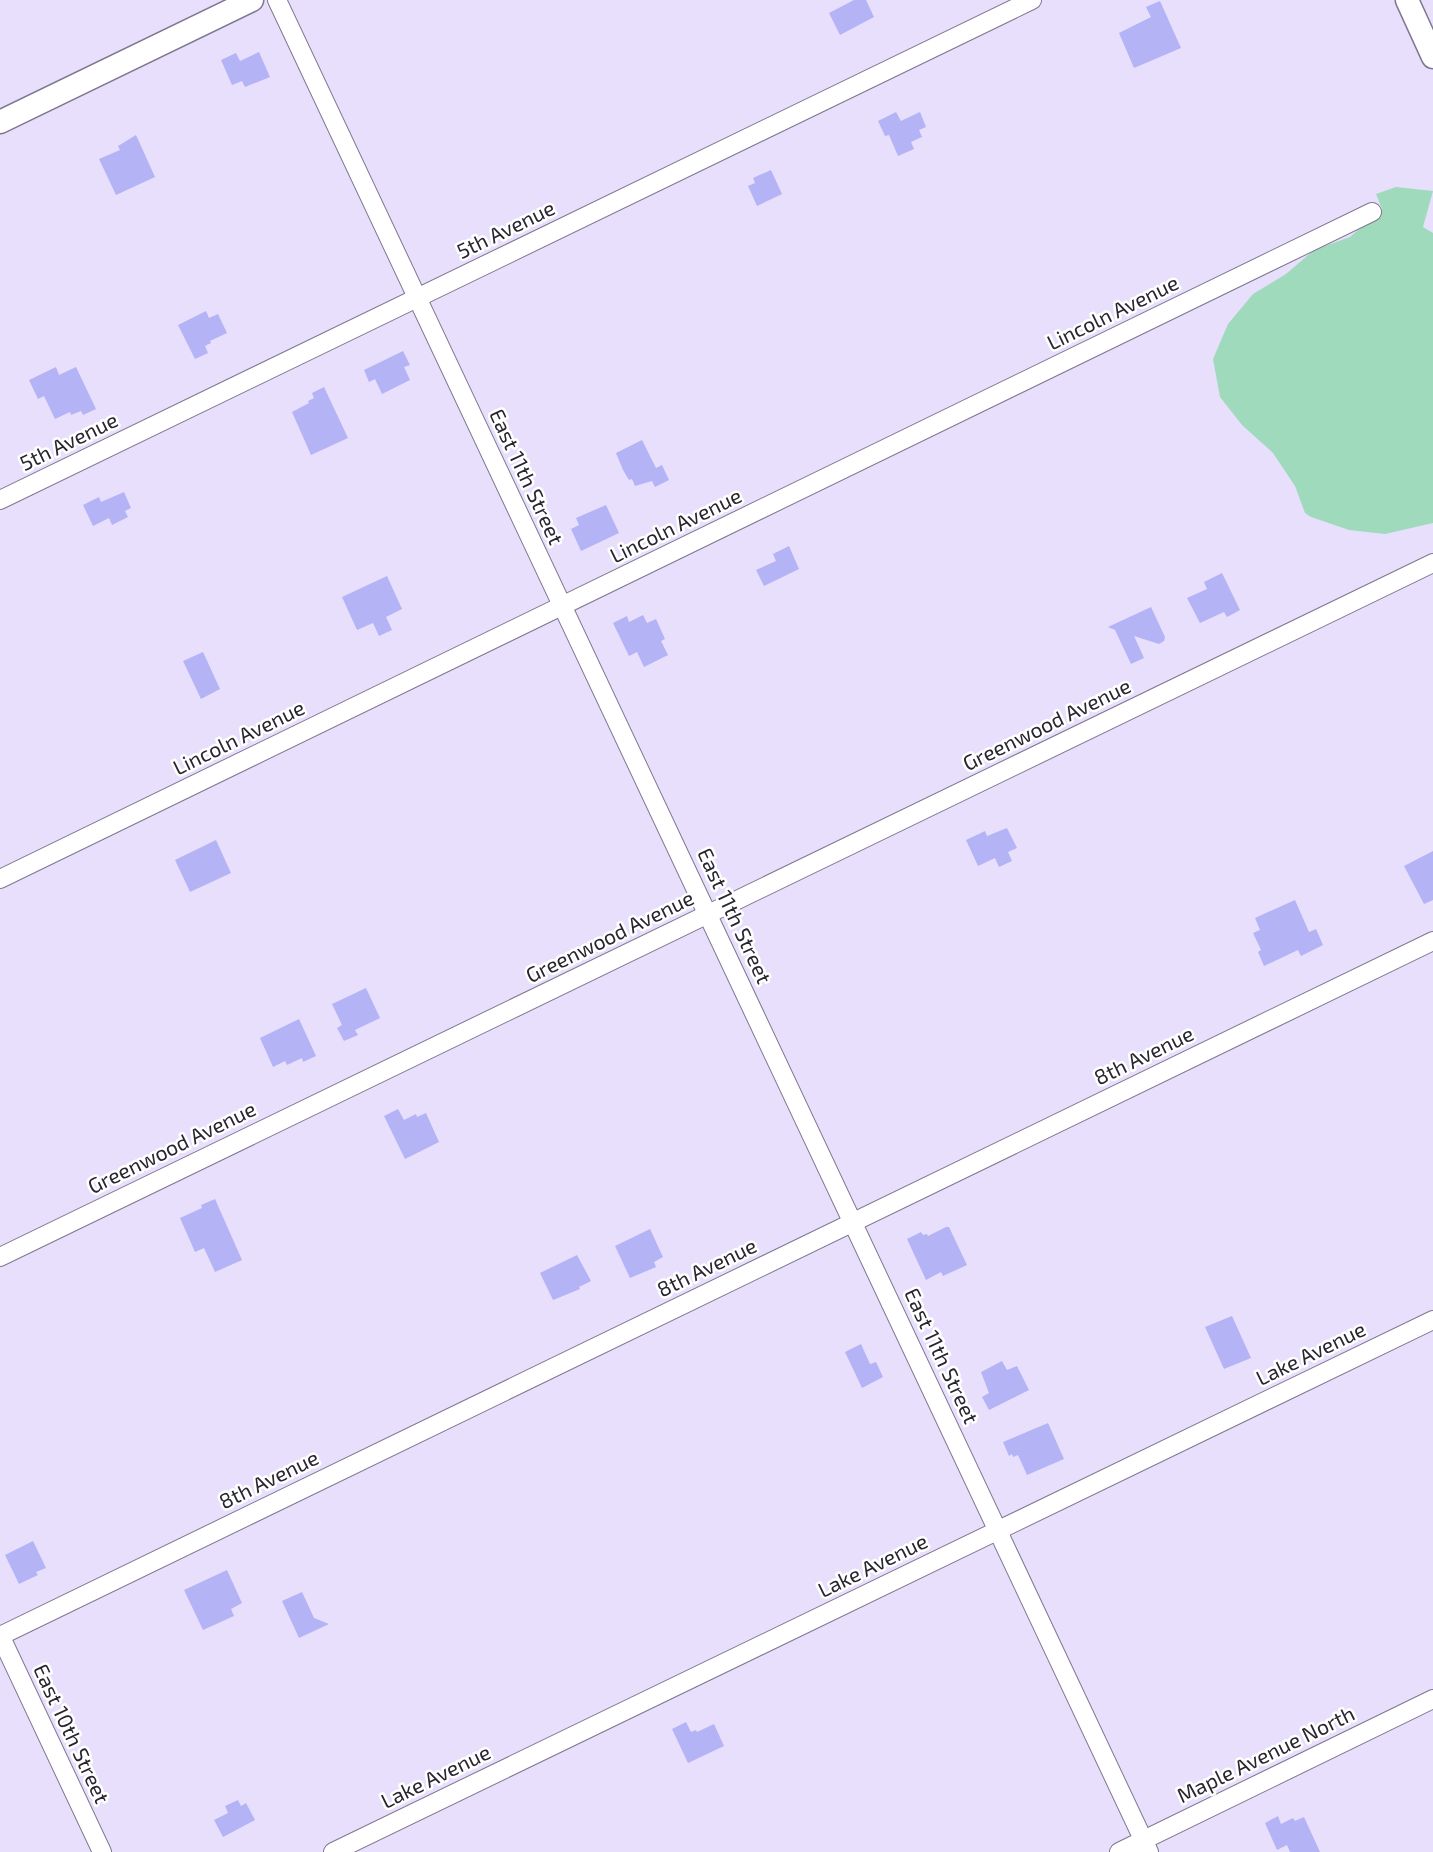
<svg xmlns="http://www.w3.org/2000/svg" width="1433" height="1852" viewBox="0 0 1433 1852" font-family="'Exo 2',sans-serif">
<rect width="100%" height="100%" fill="#e7dffb"/>
<path fill="#a0dabd" d="M1396 187 1433 191 1423 227 1433 233V523L1385 534 1349 530 1311 517 1305 513 1295 486 1273 453 1242 425 1220 397 1213 359 1228 324 1253 294 1286 274 1314 250 1350 237 1382 209 1376 194Z"/>
<g fill="#b4b3f6">
<path d="M854 0H866L874 17 840 35 829 13Z"/>
<path d="M1160 1 1181 48 1134 68 1119 33 1151 17 1146 7Z"/>
<path d="M259 52 270 77 245 87 242 81 232 85 221 60 236 53 240 61Z"/>
<path d="M896 112 901 121 920 112 926 127 919 130 922 137 911 142 914 149 898 156 889 135 885 136 878 121Z"/>
<path d="M136 135 155 177 116 195 99 159 120 150 118 146Z"/>
<path d="M771 170 782 194 757 206 748 186 755 183 753 178Z"/>
<path d="M206 311 209 318 218 314 227 333 210 341 211 343 205 346 208 353 195 359 178 325Z"/>
<path d="M403 351 410 365 404 367 410 380 382 394 375 379 369 382 364 370Z"/>
<path d="M56 367 59 375 76 367 96 409 83 415 81 411 71 415 70 412 55 419 44 396 38 399 29 380Z"/>
<path d="M324 387 348 438 311 455 292 412 309 403 308 401 314 398 312 393Z"/>
<path d="M642 440 656 468 662 465 669 480 655 487 652 481 635 486 632 479 629 480 623 470 616 453Z"/>
<path d="M124 492 131 508 125 511 128 517 112 525 109 518 93 526 83 505 99 497 101 502Z"/>
<path d="M606 505 619 533 581 551 571 529 579 525 576 518Z"/>
<path d="M789 546 799 569 764 586 756 570 776 561 773 554Z"/>
<path d="M1222 573 1240 610 1227 617 1224 612 1200 623 1187 598 1207 589 1204 582Z"/>
<path d="M387 576 402 609 386 617 392 630 379 636 373 623 357 630 342 597Z"/>
<path d="M1151 607 1165 637 1164 641 1159 644 1134 636 1144 658 1131 664 1115 630 1108 627Z"/>
<path d="M643 615 647 623 656 619 665 639 661 641 668 655 644 667 637 652 629 656 613 623 627 616 629 622Z"/>
<path d="M203 652 220 689 201 699 183 661Z"/>
<path d="M1007 828 1017 848 1008 852 1012 861 999 867 995 858 978 866 966 840 985 831 987 836Z"/>
<path d="M216 840 231 873 190 892 175 860Z"/>
<path d="M1433 851V900L1424 904 1404 866Z"/>
<path d="M1295 900 1309 932 1316 929 1323 945 1301 956 1298 950 1264 966 1258 952 1261 950 1253 933 1260 930 1255 918Z"/>
<path d="M366 988 380 1018 355 1030 358 1035 344 1041 337 1028 342 1025 332 1004Z"/>
<path d="M299 1019 316 1056 303 1062 302 1058 287 1065 285 1061 273 1067 260 1038Z"/>
<path d="M398 1109 404 1120 416 1114 417 1117 426 1113 439 1142 405 1159 384 1116Z"/>
<path d="M215 1199 242 1260 215 1272 204 1248 195 1252 180 1218 202 1208 201 1205Z"/>
<path d="M946 1227H949L967 1265 943 1276 941 1272 926 1280 907 1239 921 1232 923 1235 927 1234 928 1236Z"/>
<path d="M650 1229 663 1257 654 1262 656 1267 630 1278 615 1246Z"/>
<path d="M577 1255 591 1281 579 1287 580 1289 553 1300 540 1273Z"/>
<path d="M1232 1316 1251 1358 1224 1369 1205 1327Z"/>
<path d="M861 1344 870 1364 876 1362 883 1377 862 1388 845 1352Z"/>
<path d="M1002 1361 1007 1370 1017 1366 1029 1390 989 1410 982 1397 989 1393 981 1372Z"/>
<path d="M1048 1423 1064 1459 1027 1475 1018 1455 1013 1457 1012 1454 1009 1456 1003 1442Z"/>
<path d="M33 1541 46 1568 36 1572 38 1575 19 1584 5 1555Z"/>
<path d="M227 1570 242 1603 231 1609 234 1616 203 1630 184 1590Z"/>
<path d="M302 1592 314 1618 329 1624 299 1638 282 1601Z"/>
<path d="M686 1722 691 1732 696 1730 697 1732 714 1724 724 1746 688 1763 672 1729Z"/>
<path d="M238 1800 241 1806 246 1803 255 1820 223 1837 214 1820 228 1813 225 1806Z"/>
<path d="M1278 1816 1281 1824 1293 1818 1295 1821 1304 1817 1320 1852H1290L1287 1845 1277 1850 1265 1823Z"/>
</g>
<g fill="none" stroke-linecap="round" stroke-linejoin="round">
<g stroke="#7f7790" stroke-width="20">
<g id="minor">
<path d="M277 0 1149 1852"/>
<path d="M0 500 1032 0"/>
<path d="M0 879 1372 212"/>
<path d="M0 1257 1433 563"/>
<path d="M0 1635 102 1852"/>
<path d="M0 1636 1433 941"/>
<path d="M333 1852 1433 1320"/>
<path d="M1119 1852 1433 1699"/>
</g>
</g>
<g stroke="#7f7790" stroke-width="25">
<g id="tertiary">
<path d="M1407 0 1433 57"/>
<path d="M0 122 252 0"/>
</g>
</g>
<use href="#minor" stroke="#fff" stroke-width="18"/>
<use href="#tertiary" stroke="#fff" stroke-width="22"/>
</g>
<g text-anchor="middle" stroke-width="5" stroke-linejoin="round" paint-order="stroke">
<g font-size="21" fill="#28252f" stroke="#fff">
<text transform="translate(506 230) rotate(-26)" y="7">5th Avenue</text>
<text transform="translate(1113 313) rotate(-26)" y="7">Lincoln Avenue</text>
<text transform="translate(69 442) rotate(-26)" y="7">5th Avenue</text>
<text transform="translate(526 477) rotate(65)" y="7">East 11th Street</text>
<text transform="translate(676 526) rotate(-26)" y="7">Lincoln Avenue</text>
<text transform="translate(1047 725) rotate(-26)" y="7">Greenwood Avenue</text>
<text transform="translate(239 738) rotate(-26)" y="7">Lincoln Avenue</text>
<text transform="translate(734 916) rotate(65)" y="7">East 11th Street</text>
<text transform="translate(610 937) rotate(-26)" y="7">Greenwood Avenue</text>
<text transform="translate(1144 1056) rotate(-26)" y="7">8th Avenue</text>
<text transform="translate(172 1148) rotate(-26)" y="7">Greenwood Avenue</text>
<text transform="translate(707 1268) rotate(-26)" y="7">8th Avenue</text>
<text transform="translate(1311 1354) rotate(-26)" y="7">Lake Avenue</text>
<text transform="translate(941 1356) rotate(65)" y="7">East 11th Street</text>
<text transform="translate(269 1480) rotate(-26)" y="7">8th Avenue</text>
<text transform="translate(873 1566) rotate(-26)" y="7">Lake Avenue</text>
<text transform="translate(71 1734) rotate(65)" y="7">East 10th Street</text>
<text transform="translate(1266 1755) rotate(-26)" y="7">Maple Avenue North</text>
<text transform="translate(436 1777) rotate(-26)" y="7">Lake Avenue</text>
</g>
</g>
</svg>
